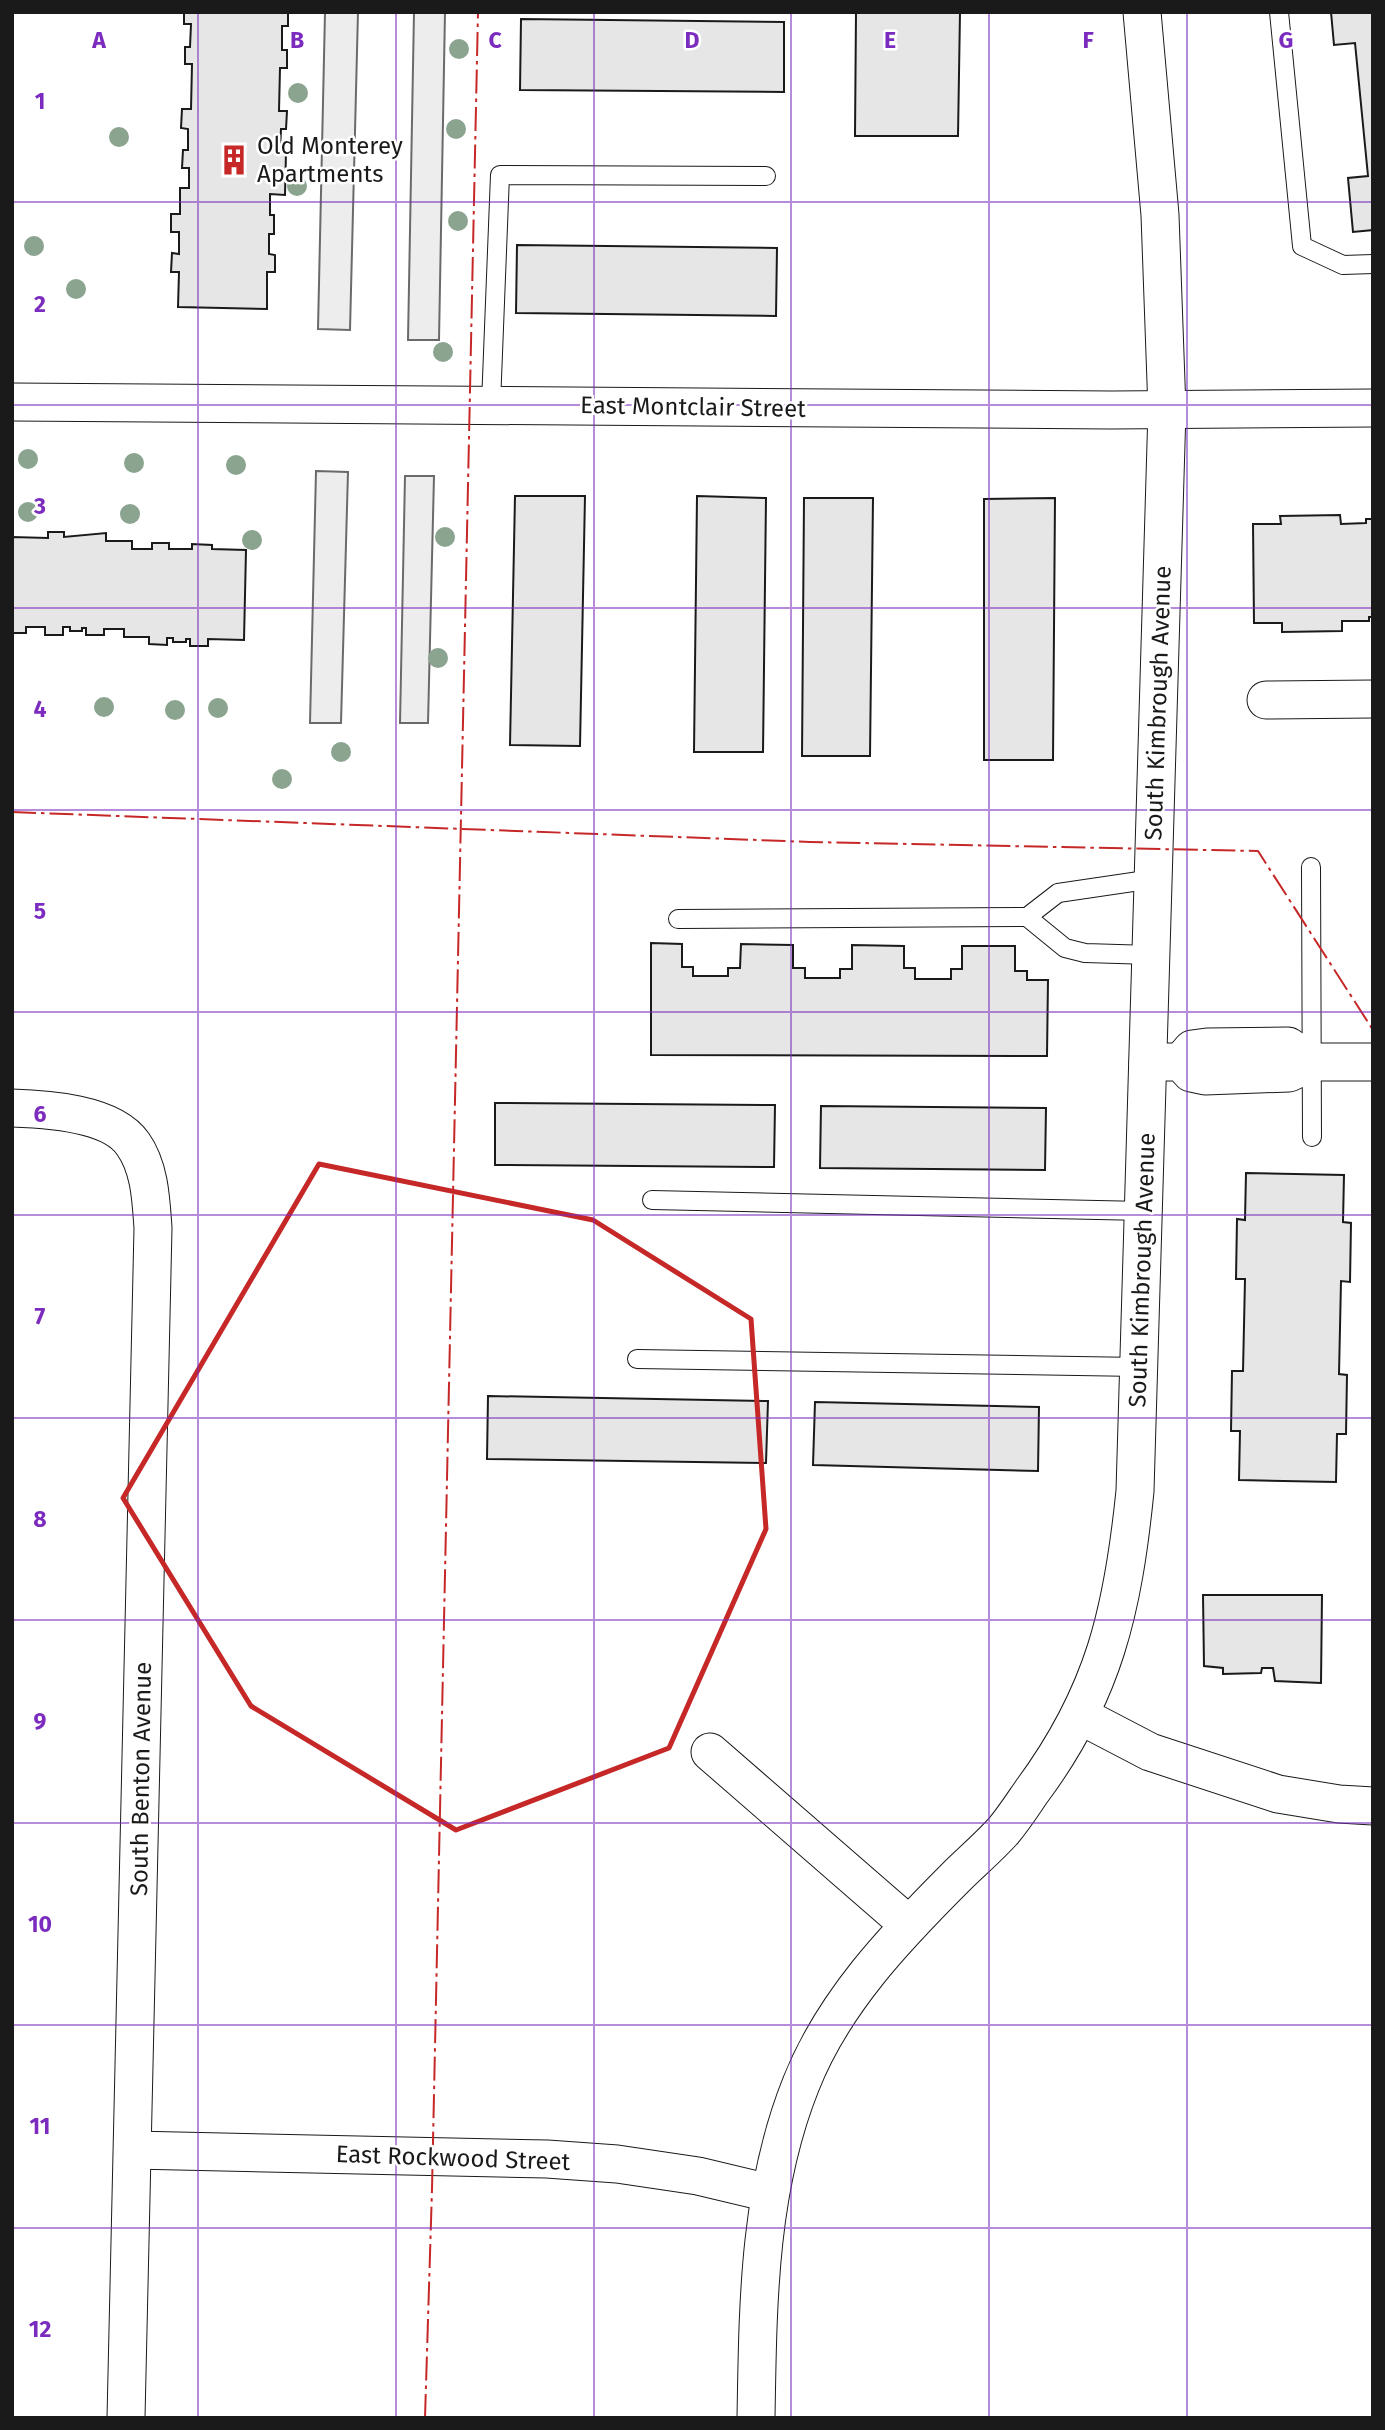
<svg xmlns="http://www.w3.org/2000/svg" width="1385" height="2430" viewBox="0 0 1385 2430" font-family="'Fira Sans',sans-serif">
<rect width="100%" height="100%" fill="#fff"/>
<g fill="#ededed" stroke="#6a6a6a" stroke-width="2">
<path d="M325 12H358L350 330 318 329Z"/>
<path d="M414 12H445L439 340H408Z"/>
<path d="M316 471 348 472 341 723H310Z"/>
<path d="M405 476H434L428 723H400Z"/>
</g>
<g fill="#e6e6e6" stroke="#1a1a1a" stroke-width="2">
<path d="M184 12H288V26H282V50H287V68H280L279 111H287L286 129H281L280 151 286 152 285 195 270 194V215H274V234H269V254L275 255V272H267V309L178 307 179 272H171L172 253 179 254V232H171V214H180V188H189V168H182L183 150H188V129L181 128 182 109H191L192 64H185V47H190L191 24H184Z"/>
<path d="M856 12H960L958 136H855Z"/>
<path d="M1331 12H1373V230L1353 232 1348 178 1368 176 1355 43 1334 45Z"/>
<path d="M521 19 784 22V92L520 90Z"/>
<path d="M517 245 777 248 776 316 516 313Z"/>
<path d="M515 496H585L580 746 510 745Z"/>
<path d="M697 496 766 498 763 752H694Z"/>
<path d="M804 498H873L870 756H802Z"/>
<path d="M1055 498 1053 760H984V499Z"/>
<path d="M1340 515 1341 524 1366 523V519H1373V617H1369V621H1342V631L1282 632V623H1254L1253 524H1281L1280 516Z"/>
<path d="M48 532H64V537L106 533V541H132V549H152V543H169V549H192V544L212 545V549L246 550 244 640 208 639V646H190V639H186V642H173V638H167V645L149 644V637H124V629H104V635H86V628H82V631H70V627H63V635H45V627H26V633H12V537L48 538Z"/>
<path d="M651 943 682 944V967H693V976H728V968H740L741 944 793 945V968H805V978H840V969H852V945L904 946V968H915V979H951V969H962V946H1015V971H1027V980H1048L1047 1056 651 1055Z"/>
<path d="M495 1103 775 1105 774 1167 495 1165Z"/>
<path d="M821 1106 1046 1108 1045 1170 820 1168Z"/>
<path d="M1246 1173 1344 1175 1343 1222 1351 1223 1350 1282 1341 1281 1339 1374 1347 1375 1346 1434H1337L1336 1482 1239 1480 1240 1431H1231L1232 1371H1243L1245 1279H1236L1237 1219 1245 1220Z"/>
<path d="M488 1396 768 1401 766 1463 487 1459Z"/>
<path d="M815 1402 1039 1407 1038 1471 813 1465Z"/>
<path d="M1203 1595H1322L1321 1683 1275 1681 1273 1668H1262L1261 1673 1223 1674V1668L1204 1666Z"/>
</g>
<g fill="none" stroke-linecap="round" stroke-linejoin="round">
<g stroke="#1a1a1a" stroke-width="20">
<g id="lane">
<path d="M1279 12 1302 246 1343 265 1373 264"/>
<path d="M491 404 500 175 766 176"/>
<path d="M1311 867 1312 1137"/>
<path d="M1027 917 1065 948 1085 953 1151 955"/>
<path d="M678 919 1027 917 1058 893 1153 879"/>
<path d="M652 1200 1144 1211"/>
<path d="M637 1359 1139 1367"/>
</g>
</g>
<g stroke="#1a1a1a" stroke-width="39">
<g id="street">
<path d="M12 402 1111 410 1373 408"/>
<path d="M1266 700 1373 699"/>
<path d="M1148 1062H1181L1191 1073 1205 1076 1289 1073 1312 1062H1373"/>
<path d="M1181 1062 1192 1049 1207 1047 1288 1046 1312 1062"/>
<path d="M12 1108C46 1109 112 1113 133 1144 150 1168 151 1200 153 1228L126 2418"/>
<path d="M1081 1716 1150 1752 1278 1794 1339 1804 1373 1806"/>
<path d="M710 1752 909 1925"/>
<path d="M133 2150 547 2159 617 2164 698 2176 769 2193"/>
<path d="M756 2418C758 2305 758 2191 801 2084 833 2003 894 1939 955 1878 971 1862 989 1847 1004 1830 1014 1818 1023 1804 1032 1791 1104 1694 1123 1610 1135 1491L1167 410 1160 215 1142 12"/>
</g>
</g>
<use href="#lane" stroke="#fff" stroke-width="18"/>
<use href="#street" stroke="#fff" stroke-width="37"/>
<g stroke="#c62828" stroke-width="2" stroke-dasharray="24 5 3.5 5" stroke-linecap="butt">
<path d="M12 812 810 842 1258 851 1373 1030"/>
<path d="M425 2418 432 2189 478 12"/>
</g>
</g>
<g fill="#8aa48f">
<circle cx="459" cy="49" r="10"/>
<circle cx="298" cy="93" r="10"/>
<circle cx="456" cy="129" r="10"/>
<circle cx="119" cy="137" r="10"/>
<circle cx="297" cy="186" r="10"/>
<circle cx="458" cy="221" r="10"/>
<circle cx="34" cy="246" r="10"/>
<circle cx="76" cy="289" r="10"/>
<circle cx="443" cy="352" r="10"/>
<circle cx="28" cy="459" r="10"/>
<circle cx="134" cy="463" r="10"/>
<circle cx="236" cy="465" r="10"/>
<circle cx="28" cy="512" r="10"/>
<circle cx="130" cy="514" r="10"/>
<circle cx="445" cy="537" r="10"/>
<circle cx="252" cy="540" r="10"/>
<circle cx="438" cy="658" r="10"/>
<circle cx="104" cy="707" r="10"/>
<circle cx="218" cy="708" r="10"/>
<circle cx="175" cy="710" r="10"/>
<circle cx="341" cy="752" r="10"/>
<circle cx="282" cy="779" r="10"/>
</g>
<path fill="none" stroke="#c62828" stroke-width="5" stroke-linejoin="round" d="M319 1164 593 1220 751 1319 766 1529 669 1748 456 1830 251 1706 123 1498Z"/>
<path fill="none" stroke="#7b2cbf" stroke-width="2" stroke-opacity="0.55" d="M198 12V2418M396 12V2418M594 12V2418M791 12V2418M989 12V2418M1187 12V2418M12 202H1373M12 405H1373M12 608H1373M12 810H1373M12 1012H1373M12 1215H1373M12 1418H1373M12 1620H1373M12 1823H1373M12 2025H1373M12 2228H1373"/>
<defs>
<g id="building-bare" transform="scale(2.415)"><path d="M-4-6H4V6H1V3H-1V6H-4ZM-2.5-4.3h1.7v1.8h-1.7ZM.8-4.3h1.7v1.8H.8ZM-2.5-1h1.7V.8h-1.7ZM.8-1h1.7V.8H.8Z" fill="#c62828" stroke="#fff" stroke-width="2.5" paint-order="stroke"/></g>
</defs>
<g fill-rule="evenodd">
<use href="#building-bare" x="234" y="160"/>
</g>
<g text-anchor="middle" stroke-width="5" stroke-linejoin="round" paint-order="stroke">
<g font-size="24" fill="#1a1a1a" stroke="#fff" text-anchor="start">
<text x="257" y="154">Old Monterey<tspan x="257" dy="28">Apartments</tspan></text>
</g>
<g font-size="24" fill="#1a1a1a" stroke="#fff">
<text transform="translate(693 407) rotate(1)" y="8">East Montclair Street</text>
<text transform="translate(1158 703) rotate(-88)" y="8">South Kimbrough Avenue</text>
<text transform="translate(1142 1270) rotate(-88)" y="8">South Kimbrough Avenue</text>
<text transform="translate(141 1779) rotate(-89)" y="8">South Benton Avenue</text>
<text transform="translate(453 2158) rotate(2)" y="8">East Rockwood Street</text>
</g>
</g>
<g font-size="23" text-anchor="middle" font-weight="bold" fill="#7b2cbf" stroke="#fff" stroke-width="5" stroke-linejoin="round" paint-order="stroke">
<text x="99" y="48">A</text>
<text x="297" y="48">B</text>
<text x="495" y="48">C</text>
<text x="692" y="48">D</text>
<text x="890" y="48">E</text>
<text x="1088" y="48">F</text>
<text x="1286" y="48">G</text>
<text x="40" y="109">1</text>
<text x="40" y="312">2</text>
<text x="40" y="514">3</text>
<text x="40" y="717">4</text>
<text x="40" y="919">5</text>
<text x="40" y="1122">6</text>
<text x="40" y="1324">7</text>
<text x="40" y="1527">8</text>
<text x="40" y="1729">9</text>
<text x="40" y="1932">10</text>
<text x="40" y="2134">11</text>
<text x="40" y="2337">12</text>
</g>
<rect width="1385" height="2430" fill="none" stroke="#1a1a1a" stroke-width="28"/>
</svg>
